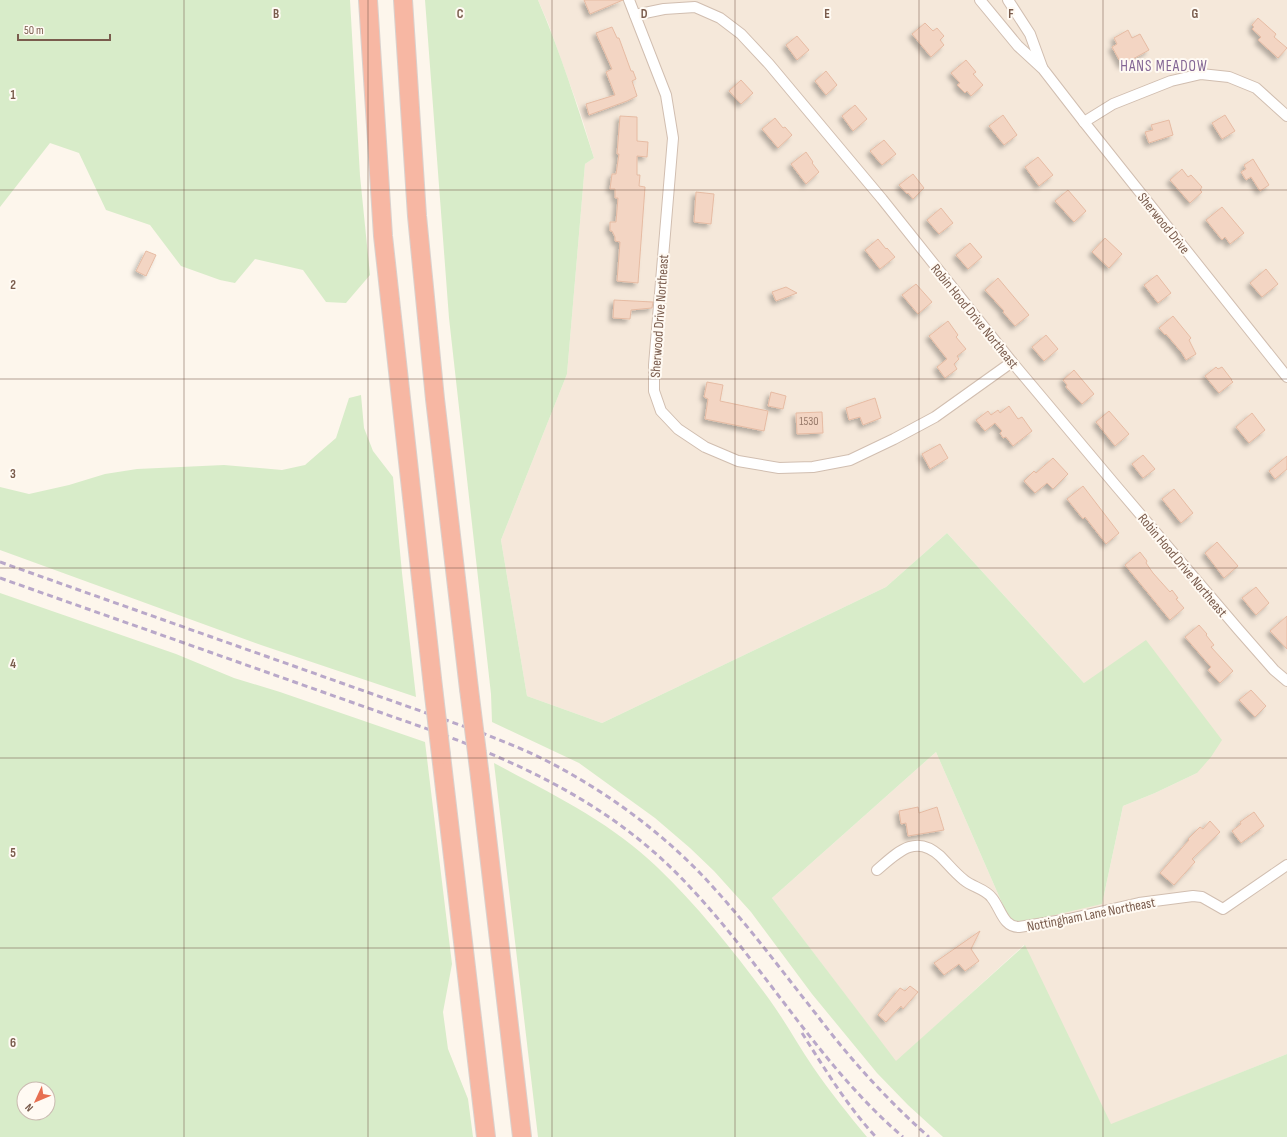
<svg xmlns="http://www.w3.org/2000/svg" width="1287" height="1137" viewBox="0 0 1287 1137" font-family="'Sofia Sans Condensed',sans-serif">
<defs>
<filter id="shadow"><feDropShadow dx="-3.5" dy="3.5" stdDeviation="2" flood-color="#0004"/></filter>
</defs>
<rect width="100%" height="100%" fill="#fdf6ec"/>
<path fill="#f5e8da" d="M538 0H1287V1054L1111 1125 1024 945 896 1062 772 898 936 752 1009 919 1102 904 1123 806 1155 793 1197 773 1084 683 947 533 886 587 602 723 527 696 501 540 567 374 585 164 594 158 581 115 548 23Z"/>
<g fill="#d8ecc9" fill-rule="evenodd">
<path d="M0 0H350L360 176 370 275 346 303 326 302 303 270 255 259 235 283 220 280 181 266 150 225 106 210 79 153 50 143 0 207Z"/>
<path d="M425 0H538C560 51 577 105 594 158L585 164 567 374 501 540 527 696 602 723 886 587 947 533 1084 683 1146 640 1222 740 1211 757 1197 773 1155 793 1123 806 1102 904 1020 923H1014L1009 919 936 752 772 898 896 1061 1025 945 1111 1124 1287 1054V1137H943L908 1105 877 1073 812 994 751 912 714 871 690 848 655 818 579 763 492 722 491 694 449 318Z"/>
<path d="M361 395 364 428 373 451 393 477 402 573 416 697 261 645 0 550V487L29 494 69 485 105 474 137 469 224 465 282 470 305 465 336 438 349 398Z"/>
<path d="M0 593 176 654 234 678 280 692 425 742 452 964 443 1012 448 1049 468 1099 473 1137H0ZM24 1089H48V1113H24Z"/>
<path d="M494 763C550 793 611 822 657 867 697 905 736 954 769 999 785 1021 798 1045 813 1067 830 1092 848 1114 867 1137H538Z"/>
</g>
<g fill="#f3d5c3" stroke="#e6bba3" filter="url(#shadow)">
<path d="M584 0H623L590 14Z"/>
<path d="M1258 18 1276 34 1274 37 1287 48 1278 58 1258 40 1261 37 1252 29 1254 27 1252 25Z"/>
<path d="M925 23 933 31 937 28 944 36 940 40 944 45 931 57 912 34Z"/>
<path d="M612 27 617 38H619L631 71H633L636 79 632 81 637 96 627 101 589 115 586 104 615 95 606 72 612 69 596 33Z"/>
<path d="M1128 30 1132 38 1140 34 1149 50 1122 65 1112 47 1117 44 1114 38Z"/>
<path d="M797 36 809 50 797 60 786 45Z"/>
<path d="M966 60 976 72 973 74 983 85 971 96 967 91 965 93 957 85 960 83 951 73Z"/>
<path d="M826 71 837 85 826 95 815 81Z"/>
<path d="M741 80 753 93 741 104 729 91Z"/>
<path d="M855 105 867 119 853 131 842 116Z"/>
<path d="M1003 115 1017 135 1004 145 989 126Z"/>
<path d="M1225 115 1235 131 1222 139 1212 123Z"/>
<path d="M620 116 637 117V141L648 142 647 157 637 156V175H640L639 186 645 187 638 283 617 281 620 242 615 241V237L612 231H610V222H616L618 198H615V189H610L612 174H616L619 154H617Z"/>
<path d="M775 118 783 128 785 127 792 135 778 148 762 129Z"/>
<path d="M1169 120 1173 135 1149 143 1145 132 1153 130 1151 125Z"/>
<path d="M884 140 896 154 882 165 870 151Z"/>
<path d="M806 152 813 162 812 163 819 172 806 184 791 164Z"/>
<path d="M1038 157 1053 175 1039 186 1025 167Z"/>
<path d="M1253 159 1269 185 1260 191 1251 177 1246 180 1241 172 1246 169 1244 165Z"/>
<path d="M1182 169 1188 177 1191 175 1202 187 1200 190 1202 192 1190 203 1170 180Z"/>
<path d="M913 174 924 188 913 199 908 193 907 194 899 185Z"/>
<path d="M1068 190 1086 211 1074 222 1055 201Z"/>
<path d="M696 192 714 194 711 224 694 222Z"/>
<path d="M1222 207 1244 233 1230 244 1225 237 1222 240 1206 220Z"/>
<path d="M941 208 953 223 939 234 927 220Z"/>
<path d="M1105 238 1122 254 1109 268 1092 252Z"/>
<path d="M878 239 886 249 887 248 895 257 880 269 865 250Z"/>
<path d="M970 243 982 257 968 269 956 255Z"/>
<path d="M146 251 156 255 146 276 136 271Z"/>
<path d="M1266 269 1278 284 1262 297 1250 283Z"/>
<path d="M1157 275 1171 293 1158 303 1144 285Z"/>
<path d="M998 278 1029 315 1015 326 1003 312 1004 311 985 290Z"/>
<path d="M916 284 932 302 918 314 902 295Z"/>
<path d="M786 287 797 293 776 301 772 292Z"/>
<path d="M614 300 653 302 652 308 631 310 630 319 613 318Z"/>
<path d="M1173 316 1191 338 1189 340 1196 354 1186 360 1182 353 1166 334 1165 335 1159 328Z"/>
<path d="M948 321 958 335 956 337 966 349 957 356 959 359 954 364 957 369 945 378 937 367 947 359 929 336Z"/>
<path d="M1046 335 1058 349 1044 361 1032 347Z"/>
<path d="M1216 367 1218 369 1222 367 1232 380H1231L1233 382 1219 393 1205 376Z"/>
<path d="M1074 370 1094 394 1082 404 1066 387 1067 385 1063 380Z"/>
<path d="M707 382 723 385 720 401 768 411 764 431 705 419 708 399 704 397Z"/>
<path d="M771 392 786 396 783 409 768 406Z"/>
<path d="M875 398 881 418 863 425 860 417 849 420 846 408Z"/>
<path d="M1009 406 1018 419 1022 417 1032 431 1013 446 1006 437 1003 438 1000 433 1002 431 995 423 985 431 976 420 988 411 991 415 998 410 1000 413Z"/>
<path d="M1109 411 1129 434 1115 446 1096 422Z"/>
<path d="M822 412 823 433 797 434 796 413Z"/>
<path d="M1252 413 1265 430 1249 443 1236 427Z"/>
<path d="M940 444 948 458 930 469 922 454Z"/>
<path d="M1143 455 1155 469 1143 478 1132 464Z"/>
<path d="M1287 456V469L1275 479 1269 471Z"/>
<path d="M1053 458 1068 474 1053 489 1047 483 1035 493 1024 481 1034 471 1036 473Z"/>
<path d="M1083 486 1119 533 1106 544 1085 517 1083 519 1067 499Z"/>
<path d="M1174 489 1193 513 1181 523 1162 499Z"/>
<path d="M1217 542 1238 566 1224 578 1205 553Z"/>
<path d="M1140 552 1147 561 1146 563 1153 573 1170 592 1172 590 1178 598 1176 599 1184 608 1170 620 1125 565Z"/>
<path d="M1256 587 1269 603 1256 615 1242 598Z"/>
<path d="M1287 616V649L1270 631Z"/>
<path d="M1199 625 1207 634 1206 635 1214 645 1211 647 1233 671 1220 683 1208 670 1211 667 1185 637Z"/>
<path d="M1251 690 1266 706 1255 717 1239 700Z"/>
<path d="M918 807 919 813 937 807 944 830 908 836 906 823 901 824 899 811Z"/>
<path d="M1254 812 1264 826 1241 843 1232 831 1241 824 1240 822Z"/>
<path d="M1210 821 1220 832 1192 859 1195 862 1174 885 1160 873 1189 840 1188 839 1200 827 1203 829Z"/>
<path d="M980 931 971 949 979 961 965 971 959 964 944 975 934 963Z"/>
<path d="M910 986 918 992 903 1009 901 1006 886 1022 878 1015 900 988 905 991Z"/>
</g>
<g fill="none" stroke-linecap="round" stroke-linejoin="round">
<g stroke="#d1beb0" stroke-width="12">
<g id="street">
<path d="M629 0 666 95 673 138 654 365V391L661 411 678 429 705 447 738 461 779 468 813 467 850 460 894 439 935 417 1012 362"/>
<path d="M980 0 1018 46 1043 69 1084 122 1287 377"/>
<path d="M1008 0 1030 34 1042 67"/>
<path d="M635 15 664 9 695 7 720 18 741 34 769 64 882 199 1012 362 1117 487 1238 629 1274 670 1287 681"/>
<path d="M1084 122 1113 104 1171 81 1201 74 1229 77 1256 88 1287 116"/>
<path d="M877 870C897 853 915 833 940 856 948 864 955 873 964 880 972 887 986 889 992 898 1001 909 1003 927 1019 927L1069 919 1139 903 1193 896 1202 897 1223 909 1287 865"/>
</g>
</g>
<g stroke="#dad1cd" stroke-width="20">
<g id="highway">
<path d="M368 0 383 236 433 687"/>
<path d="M403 0 417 216 435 399 469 689"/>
<path d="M441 755 486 1137"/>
<path d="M480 777 522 1137"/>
</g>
</g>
<use href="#street" stroke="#fff" stroke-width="10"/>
<use href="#highway" stroke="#f7b7a3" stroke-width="18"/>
<g stroke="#b9a8c9" stroke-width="3" stroke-dasharray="6 4" stroke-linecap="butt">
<path d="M0 562 477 731C500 740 523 749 545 760 602 789 655 827 700 873 742 917 778 966 816 1014 850 1059 887 1100 929 1137"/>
<path d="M0 578 436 732C532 768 617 809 688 885 764 965 819 1065 903 1137"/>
<path d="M802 1033C825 1069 847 1106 876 1137"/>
</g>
<g stroke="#dad1cd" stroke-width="20" stroke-linecap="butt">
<g id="highway-bridge">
<path d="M433 687 441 755"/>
<path d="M469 689 480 777"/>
</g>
</g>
<use href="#highway-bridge" stroke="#f7b7a3" stroke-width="18"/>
</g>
<path fill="none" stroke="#7a5c4d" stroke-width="1" stroke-opacity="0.55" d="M184 0V1137M368 0V1137M552 0V1137M735 0V1137M919 0V1137M1103 0V1137M0 190H1287M0 379H1287M0 568H1287M0 758H1287M0 948H1287"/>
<g text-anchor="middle" stroke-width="4" stroke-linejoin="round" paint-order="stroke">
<g font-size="12" fill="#987a6a">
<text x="809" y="425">1530</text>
</g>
<g font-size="14" fill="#7a5c4d" stroke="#fffaf3">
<text transform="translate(1164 223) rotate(51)" y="5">Sherwood Drive</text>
<text transform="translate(659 316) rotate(-86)" y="5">Sherwood Drive Northeast</text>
<text transform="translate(975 316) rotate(51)" y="5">Robin Hood Drive Northeast</text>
<text transform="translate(1183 565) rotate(50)" y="5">Robin Hood Drive Northeast</text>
<text transform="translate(1091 914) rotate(-11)" y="5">Nottingham Lane Northeast</text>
</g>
<g font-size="15" letter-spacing="1" fill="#846695" stroke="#fffaf3">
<text x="1164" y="71">HANS MEADOW</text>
</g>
</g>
<g font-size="13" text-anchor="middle" font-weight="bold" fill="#7a5c4d" stroke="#fffaf3" stroke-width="4" stroke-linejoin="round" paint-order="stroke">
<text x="276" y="18">B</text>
<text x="460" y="18">C</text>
<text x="644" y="18">D</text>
<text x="827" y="18">E</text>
<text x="1011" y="18">F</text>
<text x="1195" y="18">G</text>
<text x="13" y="99">1</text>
<text x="13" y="289">2</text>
<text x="13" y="478">3</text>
<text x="13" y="668">4</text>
<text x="13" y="857">5</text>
<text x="13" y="1047">6</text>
</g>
<g transform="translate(36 1101) rotate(226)"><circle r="19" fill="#fffaf3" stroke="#cabbb1"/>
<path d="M0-3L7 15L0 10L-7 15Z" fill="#e76f51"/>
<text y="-6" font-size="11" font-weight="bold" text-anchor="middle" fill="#7a5c4d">N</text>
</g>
<path d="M18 34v6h92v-6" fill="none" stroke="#7a5c4d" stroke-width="2"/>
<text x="24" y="34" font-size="12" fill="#7a5c4d" stroke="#fffaf3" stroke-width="3" paint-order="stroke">50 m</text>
</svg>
